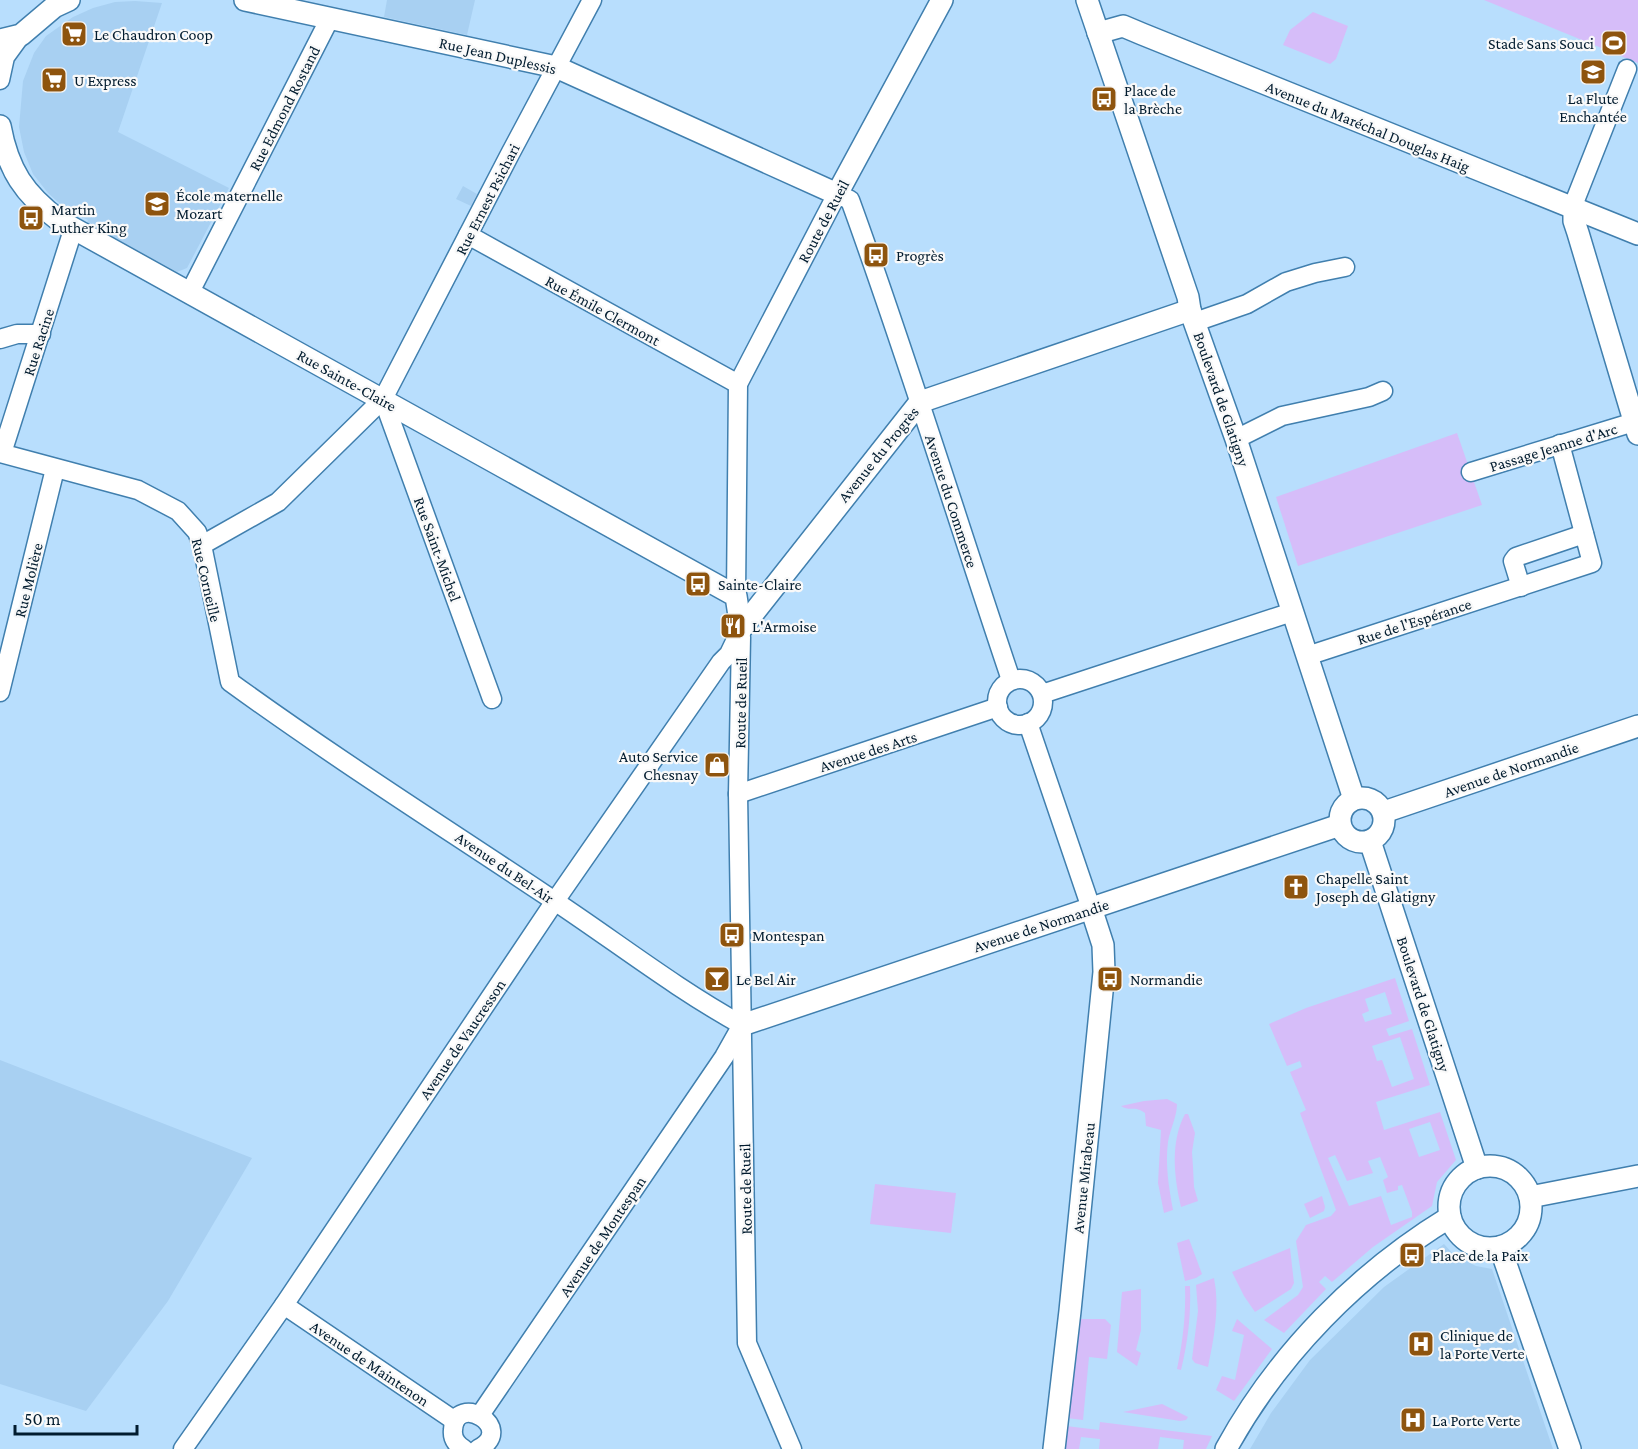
<svg xmlns="http://www.w3.org/2000/svg" width="1638" height="1449" viewBox="0 0 1638 1449" font-family="'Crimson Pro',serif">
<rect width="100%" height="100%" fill="#b8defd"/>
<g fill="#a8d0f2">
<path d="M387 0H475L467 35 384 17Z"/>
<path d="M135 1 162 3 118 132 229 188 187 268 177 272 87 223 88 220 68 211 48 193 33 174 24 152 19 127 23 81 34 53 46 36 73 17 93 8 115 2Z"/>
<path d="M463 186 477 194 471 206 456 199Z"/>
<path d="M0 1060 252 1158 168 1301 86 1411 0 1384Z"/>
<path d="M1444 1244 1454 1255 1476 1266 1492 1269 1553 1449H1250L1271 1413 1310 1360 1384 1287Z"/>
</g>
<g fill="#d6bdf9" fill-rule="evenodd">
<path d="M1484 0H1638V63Z"/>
<path d="M1313 12 1348 26 1336 59 1330 64 1283 45 1290 30Z"/>
<path d="M1457 433 1482 505 1298 566 1276 497Z"/>
<path d="M1395 978 1409 1021 1386 1029 1389 1036 1412 1029 1430 1085 1376 1102 1384 1130 1440 1112 1456 1160 1437 1182 1432 1206 1373 1247 1332 1282 1325 1276 1319 1282 1326 1289 1284 1333 1264 1320 1298 1295 1303 1287 1296 1241 1306 1225 1331 1216 1336 1210 1300 1113 1306 1110 1290 1072 1302 1067 1300 1061 1287 1066 1269 1024 1306 1008ZM1385 992 1392 1014 1365 1022 1362 1014 1369 1011 1365 999ZM1400 1037 1414 1079 1392 1087 1382 1060 1377 1061 1372 1046ZM1430 1122 1440 1150 1419 1157 1409 1129ZM1335 1155 1347 1181 1373 1173 1368 1161 1380 1157 1388 1177 1383 1180 1387 1193 1398 1190V1186L1402 1185 1412 1212V1217L1391 1225 1381 1196 1349 1206 1328 1158Z"/>
<path d="M1167 1099 1177 1104C1177 1117 1170 1129 1168 1142 1165 1165 1169 1188 1173 1210L1164 1213 1158 1183 1161 1130 1146 1126 1145 1113C1135 1105 1129 1112 1121 1106L1144 1101Z"/>
<path d="M1185 1114H1188L1195 1133 1192 1152 1193 1167 1194 1187 1198 1201 1181 1207C1174 1177 1170 1142 1185 1114Z"/>
<path d="M875 1184 956 1193 951 1233 870 1224Z"/>
<path d="M1322 1196 1325 1207 1324 1211 1310 1218 1304 1204Z"/>
<path d="M1189 1239 1202 1274 1196 1278 1185 1281 1177 1243Z"/>
<path d="M1290 1248 1294 1283 1291 1289 1255 1312 1244 1296 1232 1272Z"/>
<path d="M1214 1278C1220 1307 1214 1338 1208 1367L1195 1363 1192 1359 1198 1311 1196 1285Z"/>
<path d="M1185 1286H1190C1191 1315 1188 1341 1181 1370L1177 1369C1183 1341 1186 1314 1185 1286Z"/>
<path d="M1141 1289V1330L1136 1350 1141 1353 1137 1366 1117 1352 1122 1292Z"/>
<path d="M1077 1319H1105L1111 1325 1107 1359 1089 1357 1083 1420 1067 1418Z"/>
<path d="M1237 1319 1272 1349 1234 1401 1216 1390 1222 1376 1235 1380 1244 1335 1232 1331Z"/>
<path d="M1162 1404 1188 1417 1186 1420 1180 1421 1123 1412Z"/>
<path d="M1100 1422 1212 1436 1206 1449H1183L1184 1440 1160 1437 1158 1449H1099L1100 1439 1081 1437 1079 1449H1063L1066 1426 1099 1430Z"/>
</g>
<g fill="none" stroke-linecap="round" stroke-linejoin="round">
<g stroke="#407fae" stroke-width="21">
<g id="minor">
<path d="M0 80 5 57 21 35"/>
<path d="M1574 208 1576 198 1627 69"/>
<path d="M468 235 738 384"/>
<path d="M190 292 329 20"/>
<path d="M1195 322 1247 304 1286 282 1315 273 1345 267"/>
<path d="M0 339 17 334H41"/>
<path d="M383 399 492 699"/>
<path d="M1236 439 1282 416 1369 397 1383 391"/>
<path d="M0 453 138 490 178 511 197 532 202 545 230 682C332 756 439 824 544 894 610 937 673 987 742 1025"/>
<path d="M2 453 73 230"/>
<path d="M1471 472 1634 422"/>
<path d="M202 545 278 502 383 399 510 154 592 0"/>
<path d="M1521 587 1513 561 1516 557 1584 534"/>
<path d="M736 596 738 384 837 194 850 200C908 359 957 520 1011 680"/>
<path d="M741 637 738 794 747 1343 792 1449"/>
<path d="M1307 656 1592 563 1560 444"/>
<circle cx="1020" cy="702" r="23"/>
<path d="M0 692 55 469"/>
<path d="M1042 694 1292 612"/>
<path d="M1028 723 1091 908"/>
<path d="M738 794 998 707"/>
<path d="M284 1305 455 1421"/>
<path d="M480 1415 724 1057 742 1025"/>
<path d="M183 1449 284 1305 555 901 721 662 729 654 741 629"/>
<path d="M464 1449C457 1445 452 1439 453 1430 455 1391 518 1428 478 1449"/>
</g>
</g>
<g stroke="#407fae" stroke-width="24">
<g id="tertiary">
<path d="M245 0 556 67 837 194 942 0"/>
<path d="M1087 0 1188 297 1190 310 1236 439 1354 799"/>
<path d="M1098 33 1123 26 1142 34 1638 234"/>
<path d="M0 40 21 35 54 7 69 0"/>
<path d="M0 126C8 170 24 194 60 221L736 596 741 629"/>
<path d="M1574 208V221L1578 233 1638 434"/>
<path d="M741 629 920 402 1190 310"/>
<circle cx="1362" cy="820" r="22"/>
<path d="M1384 812 1638 726"/>
<path d="M1370 841 1477 1168"/>
<path d="M742 1025 1340 825"/>
<circle cx="1490" cy="1207" r="41"/>
<path d="M1530 1197 1638 1176"/>
<path d="M1500 1247 1570 1449"/>
<path d="M1054 1449 1070 1311 1104 972 1103 945 1091 908"/>
<path d="M1226 1449C1278 1354 1358 1273 1450 1217"/>
</g>
</g>
<use href="#minor" stroke="#fff" stroke-width="18"/>
<use href="#tertiary" stroke="#fff" stroke-width="21"/>
</g>
<defs>
<g id="supermarket-square" transform="scale(1.35)"><rect x="-9" y="-9" width="18" height="18" rx="4" fill="#8e540e" stroke="#f9f9f9"/><path d="M-6-5.5h2.5l.6 2H6L4.5 2H-2.5L-4.4-4H-6ZM-1.5 3.2a1.3 1.3 0 1 0 .1 0ZM3 3.2a1.3 1.3 0 1 0 .1 0Z" fill="#fff"/></g>
<g id="stadium-square" transform="scale(1.35)"><rect x="-9" y="-9" width="18" height="18" rx="4" fill="#8e540e" stroke="#f9f9f9"/><path d="M0-5a6.5 5 0 1 0 0 10a6.5 5 0 1 0 0-10ZM-3.5-1.8h7v3.6h-7Z" fill="#fff"/></g>
<g id="school-square" transform="scale(1.35)"><rect x="-9" y="-9" width="18" height="18" rx="4" fill="#8e540e" stroke="#f9f9f9"/><path d="M0-5L7-2L0 1L-7-2ZM-4 1L0 2.5L4 1V4Q0 6-4 4Z" fill="#fff"/></g>
<g id="bus-square" transform="scale(1.35)"><rect x="-9" y="-9" width="18" height="18" rx="4" fill="#8e540e" stroke="#f9f9f9"/><path d="M-5-6H5V4H4V6H2V4H-2V6H-4V4H-5ZM-3.5-4V0h7V-4ZM-3.5 1.2v1.5H-2V1.2ZM2 1.2v1.5H3.5V1.2Z" fill="#fff"/></g>
<g id="restaurant-square" transform="scale(1.35)"><rect x="-9" y="-9" width="18" height="18" rx="4" fill="#8e540e" stroke="#f9f9f9"/><path d="M-5-6h1v4h1v-4h1v4h1v-4h1v5L-1.5 .5V6h-2V.5L-5-1ZM5-6V6H3V1.5H1.5Q1.5-4 5-6Z" fill="#fff"/></g>
<g id="shop-square" transform="scale(1.35)"><rect x="-9" y="-9" width="18" height="18" rx="4" fill="#8e540e" stroke="#f9f9f9"/><path d="M-5-2.5h2.3a2.7 3.5 0 0 1 5.4 0H5L5.5 6h-11ZM-1.5-2.5h3a1.5 2.3 0 0 0-3 0Z" fill="#fff"/></g>
<g id="church-square" transform="scale(1.35)"><rect x="-9" y="-9" width="18" height="18" rx="4" fill="#8e540e" stroke="#f9f9f9"/><path d="M-1.2-6h2.4v3.5h3.3v2.4h-3.3V6h-2.4V-.1h-3.3v-2.4h3.3Z" fill="#fff"/></g>
<g id="bar-square" transform="scale(1.35)"><rect x="-9" y="-9" width="18" height="18" rx="4" fill="#8e540e" stroke="#f9f9f9"/><path d="M-6-5H6L.8 .8V4.5H3.5V6h-7V4.5H-.8V.8Z" fill="#fff"/></g>
<g id="hospital-square" transform="scale(1.35)"><rect x="-9" y="-9" width="18" height="18" rx="4" fill="#8e540e" stroke="#f9f9f9"/><path d="M-5-5h3v3.5h4V-5h3V5h-3V1.5h-4V5h-3Z" fill="#fff"/></g>
</defs>
<g fill-rule="evenodd">
<use href="#supermarket-square" x="74" y="34"/>
<use href="#stadium-square" x="1614" y="43"/>
<use href="#school-square" x="1593" y="72"/>
<use href="#supermarket-square" x="54" y="80"/>
<use href="#bus-square" x="1104" y="99"/>
<use href="#school-square" x="157" y="204"/>
<use href="#bus-square" x="31" y="218"/>
<use href="#bus-square" x="876" y="255"/>
<use href="#bus-square" x="698" y="584"/>
<use href="#restaurant-square" x="733" y="626"/>
<use href="#shop-square" x="717" y="765"/>
<use href="#church-square" x="1296" y="887"/>
<use href="#bus-square" x="732" y="935"/>
<use href="#bar-square" x="717" y="979"/>
<use href="#bus-square" x="1110" y="979"/>
<use href="#bus-square" x="1412" y="1255"/>
<use href="#hospital-square" x="1421" y="1344"/>
<use href="#hospital-square" x="1413" y="1420"/>
</g>
<g text-anchor="middle" stroke-width="4.5" stroke-linejoin="round" paint-order="stroke">
<g font-size="16" fill="#021c2f" stroke="#f9f9f9" text-anchor="start">
<text x="94" y="40">Le Chaudron Coop</text>
<text x="1594" y="49" text-anchor="end">Stade Sans Souci</text>
<text x="74" y="86">U Express</text>
<text x="1124" y="96">Place de<tspan x="1124" dy="18">la Brèche</tspan></text>
<text x="1593" y="104" text-anchor="middle">La Flute<tspan x="1593" dy="18">Enchantée</tspan></text>
<text x="176" y="201">École maternelle<tspan x="176" dy="18">Mozart</tspan></text>
<text x="51" y="215">Martin<tspan x="51" dy="18">Luther King</tspan></text>
<text x="896" y="261">Progrès</text>
<text x="718" y="590">Sainte-Claire</text>
<text x="752" y="632">L'Armoise</text>
<text x="698" y="762" text-anchor="end">Auto Service<tspan x="698" dy="18">Chesnay</tspan></text>
<text x="1316" y="884">Chapelle Saint<tspan x="1316" dy="18">Joseph de Glatigny</tspan></text>
<text x="752" y="941">Montespan</text>
<text x="736" y="985">Le Bel Air</text>
<text x="1130" y="985">Normandie</text>
<text x="1432" y="1261">Place de la Paix</text>
<text x="1440" y="1341">Clinique de<tspan x="1440" dy="18">la Porte Verte</tspan></text>
<text x="1432" y="1426">La Porte Verte</text>
</g>
<g font-size="16" fill="#021c2f" stroke="#f9f9f9">
<text transform="translate(498 55) rotate(13)" y="6">Rue Jean Duplessis</text>
<text transform="translate(284 108) rotate(-63)" y="6">Rue Edmond Rostand</text>
<text transform="translate(1368 126) rotate(22)" y="6">Avenue du Maréchal Douglas Haig</text>
<text transform="translate(487 199) rotate(-63)" y="6">Rue Ernest Psichari</text>
<text transform="translate(823 221) rotate(-62)" y="6">Route de Rueil</text>
<text transform="translate(603 310) rotate(29)" y="6">Rue Émile Clermont</text>
<text transform="translate(38 342) rotate(-72)" y="6">Rue Racine</text>
<text transform="translate(347 380) rotate(29)" y="6">Rue Sainte-Claire</text>
<text transform="translate(1222 399) rotate(71)" y="6">Boulevard de Glatigny</text>
<text transform="translate(1553 447) rotate(-17)" y="6">Passage Jeanne d'Arc</text>
<text transform="translate(878 454) rotate(-51)" y="6">Avenue du Progrès</text>
<text transform="translate(952 501) rotate(72)" y="6">Avenue du Commerce</text>
<text transform="translate(438 549) rotate(70)" y="6">Rue Saint-Michel</text>
<text transform="translate(28 580) rotate(-76)" y="6">Rue Molière</text>
<text transform="translate(207 580) rotate(77)" y="6">Rue Corneille</text>
<text transform="translate(1414 621) rotate(-18)" y="6">Rue de l'Espérance</text>
<text transform="translate(740 703) rotate(-89)" y="6">Route de Rueil</text>
<text transform="translate(868 751) rotate(-18)" y="6">Avenue des Arts</text>
<text transform="translate(1511 769) rotate(-19)" y="6">Avenue de Normandie</text>
<text transform="translate(505 867) rotate(34)" y="6">Avenue du Bel-Air</text>
<text transform="translate(1041 925) rotate(-18)" y="6">Avenue de Normandie</text>
<text transform="translate(1424 1004) rotate(72)" y="6">Boulevard de Glatigny</text>
<text transform="translate(462 1039) rotate(-56)" y="6">Avenue de Vaucresson</text>
<text transform="translate(1083 1178) rotate(-84)" y="6">Avenue Mirabeau</text>
<text transform="translate(745 1189) rotate(-91)" y="6">Route de Rueil</text>
<text transform="translate(602 1236) rotate(-56)" y="6">Avenue de Montespan</text>
<text transform="translate(370 1363) rotate(34)" y="6">Avenue de Maintenon</text>
</g>
</g>
<path d="M15 1425v9h122v-9" fill="none" stroke="#021c2f" stroke-width="3"/>
<text x="24" y="1425" font-size="18" fill="#021c2f" stroke="#f9f9f9" stroke-width="4.5" paint-order="stroke">50 m</text>
</svg>
